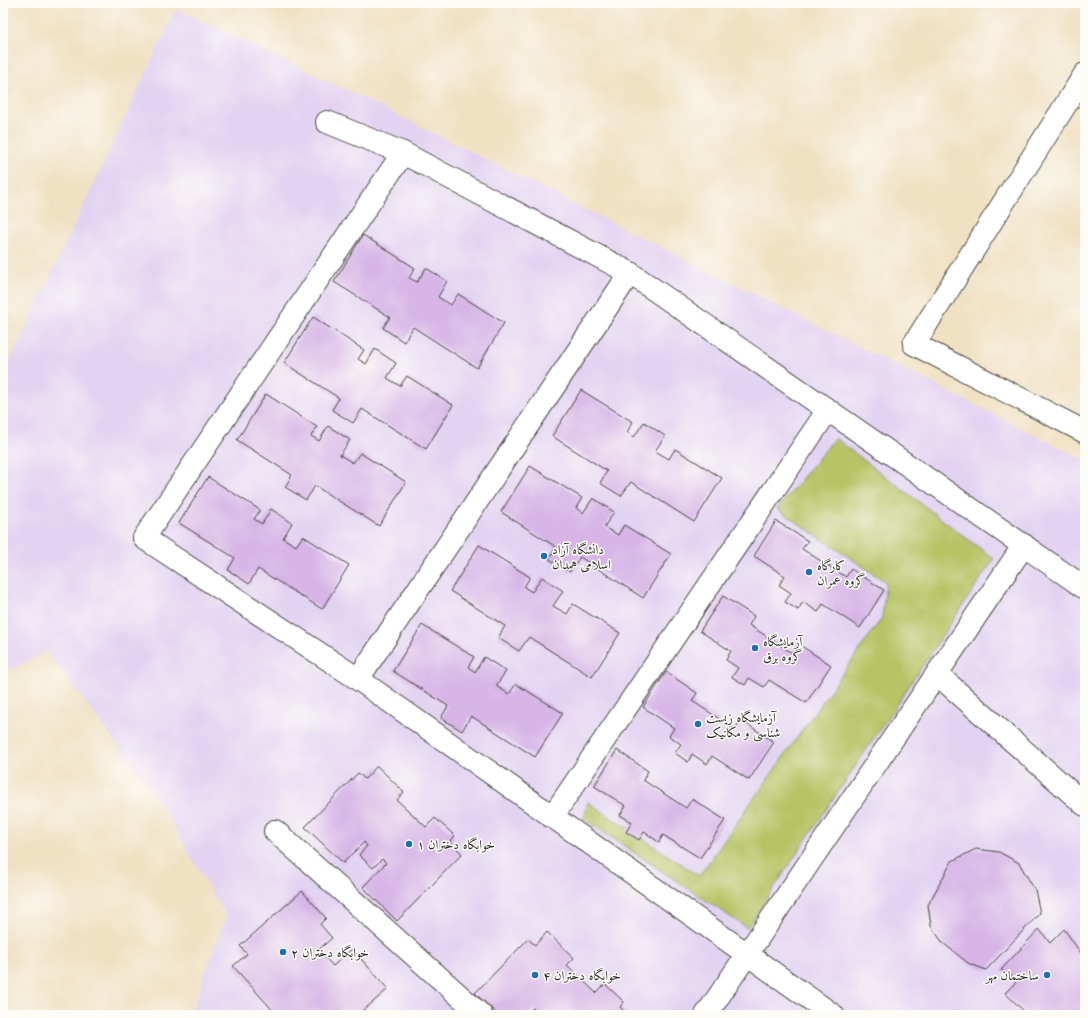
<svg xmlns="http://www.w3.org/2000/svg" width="1088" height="1018" viewBox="0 0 1088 1018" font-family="Cardo,Amiri,serif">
<rect width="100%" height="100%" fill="#fdfcf7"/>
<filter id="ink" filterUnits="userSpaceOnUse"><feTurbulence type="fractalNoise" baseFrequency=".025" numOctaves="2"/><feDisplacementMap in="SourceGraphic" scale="8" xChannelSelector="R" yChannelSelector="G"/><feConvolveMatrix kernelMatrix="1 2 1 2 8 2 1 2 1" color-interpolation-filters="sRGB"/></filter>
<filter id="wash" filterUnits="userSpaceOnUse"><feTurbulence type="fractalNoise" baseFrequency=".012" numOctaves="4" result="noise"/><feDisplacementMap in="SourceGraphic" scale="16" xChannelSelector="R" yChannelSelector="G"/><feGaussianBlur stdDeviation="0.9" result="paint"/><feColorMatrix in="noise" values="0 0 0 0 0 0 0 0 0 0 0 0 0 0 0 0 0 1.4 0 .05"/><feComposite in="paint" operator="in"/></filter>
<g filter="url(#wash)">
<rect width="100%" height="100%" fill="#f0e1c3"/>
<path fill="#e3d3f2" d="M176 9 363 98 1085 460V1015H190L226 916 150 787 46 651 3 674V376Z"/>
<path fill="#b7c365" stroke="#717748" d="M835 438 994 559 747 928 584 819 588 802 699 876 882 618 886 582 777 509Z"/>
<g id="blocks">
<g fill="#d7b5e7">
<path d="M363 235 415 268 409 278 417 282 426 268 447 281 438 297 451 305 458 294 504 323 477 368 413 327 404 342 383 328 390 317 334 282Z"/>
<path d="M313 317 364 350 358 359 366 364 375 349 396 363 387 378 400 386 407 376 453 405 426 449 362 409 353 423 332 410 339 398 284 363Z"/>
<path d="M581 390 633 422 627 432 634 437 644 422 665 436 655 451 669 459 675 449 722 478 694 522 631 482 621 496 600 483 607 471 552 436Z"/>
<path d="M266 394 317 427 311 436 319 441 328 426 350 440 340 455 353 463 360 453 406 482 379 526 315 486 306 500 285 487 292 475 237 440Z"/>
<path d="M530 466 582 498 576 508 583 513 593 498 614 512 604 527 618 535 624 525 671 554 643 598 580 557 570 572 549 559 556 547 501 512Z"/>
<path d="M208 477 260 510 254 519 262 524 271 509 292 523 283 538 296 546 303 536 349 565 322 609 258 569 249 584 228 570 235 558 179 523Z"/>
<path d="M776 521 808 541 802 549 846 577 851 569 884 590 860 628 823 604 818 612 803 602 798 610 785 602 791 593 779 585 785 576 754 556Z"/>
<path d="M479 545 530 577 524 587 532 592 542 577 563 591 553 606 567 614 573 604 620 633 592 677 529 637 519 651 498 638 505 626 450 591Z"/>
<path d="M723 596 754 616 749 625 792 653 798 644 831 665 806 703 769 680 764 687 749 678 745 685 732 677 738 668 726 660 731 651 700 631Z"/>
<path d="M422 625 474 657 468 667 475 672 484 657 506 671 496 686 509 694 516 684 563 713 535 757 471 716 462 731 441 718 448 706 393 671Z"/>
<path d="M666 672 697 693 692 701 735 729 741 720 774 742 749 780 712 756 707 764 692 754 688 762 675 753 681 744 669 736 674 728 643 707Z"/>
<path d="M617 750 648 771 643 780 686 808 692 799 725 820 700 858 663 835 659 842 644 832 639 840 626 832 632 822 620 815 626 806 594 786Z"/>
<path d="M377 766 404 792 397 800 426 827 435 818 455 836 450 841 462 854 397 921 363 887 386 863 382 859 373 868 359 855 367 846 364 842 343 863 305 827 358 773 365 779Z"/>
<path d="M976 849 999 852 1019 863 1035 890 1040 913 986 970 968 963 943 943 931 926 928 905 952 861Z"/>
<path d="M302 891 326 918 320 924 332 938 318 950 333 966 352 949 388 989 358 1015H277L233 966 247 954 240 946Z"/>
<path d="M1039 929 1050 943 1064 929 1085 959V1015H1028L1005 993 1018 980 1001 970Z"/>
<path d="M547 932 574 958 567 965 596 993 605 984 624 1002 620 1007 628 1015H534L537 1012 533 1008 527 1015H498L475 993 528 939 535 945Z"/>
</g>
</g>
</g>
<g filter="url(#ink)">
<use href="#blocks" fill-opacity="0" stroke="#494642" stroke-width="1"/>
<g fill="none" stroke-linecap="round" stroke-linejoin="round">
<g stroke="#494642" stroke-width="24">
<g id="minor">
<path d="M1085 74 914 344 1085 432"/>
<path d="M327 122 403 153 630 273 1085 588"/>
<path d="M403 153 144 538 358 679 833 1015"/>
<path d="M937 674 1085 805"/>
<path d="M358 679 630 273"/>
<path d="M552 817 828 410"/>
<path d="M275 831 481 1015"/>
<path d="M706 1015 1024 545"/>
</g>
</g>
<use href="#minor" stroke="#fff" stroke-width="22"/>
</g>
</g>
<g fill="#1f6fb2" stroke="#fdfcf7" stroke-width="1.5">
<circle cx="544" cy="556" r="4"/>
<circle cx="809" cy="572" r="4"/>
<circle cx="755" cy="648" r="4"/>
<circle cx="698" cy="724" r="4"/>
<circle cx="409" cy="844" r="4"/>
<circle cx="283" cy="952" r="4"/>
<circle cx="535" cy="975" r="4"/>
<circle cx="1047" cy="975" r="4"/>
</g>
<g text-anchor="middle" stroke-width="3" stroke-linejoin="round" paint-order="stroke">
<g font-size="13" fill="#2b2b2b" stroke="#fdfcf7" text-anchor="start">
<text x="552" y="554">دانشگاه آزاد<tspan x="552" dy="15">اسلامی همدان</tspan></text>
<text x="817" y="570">کارگاه<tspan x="817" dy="15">گروه عمران</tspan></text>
<text x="763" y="646">آزمایشگاه<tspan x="763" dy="15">گروه برق</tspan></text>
<text x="706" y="722">آزمایشگاه زیست<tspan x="706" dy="15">شناسی و مکانیک</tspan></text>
<text x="417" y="849">خوابگاه دختران ۱</text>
<text x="291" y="957">خوابگاه دختران ۲</text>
<text x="543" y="980">خوابگاه دختران ۴</text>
<text x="1039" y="980" text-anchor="end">ساختمان مهر</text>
</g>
</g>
<rect width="1088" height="1018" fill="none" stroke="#fdfcf7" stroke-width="16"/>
</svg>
